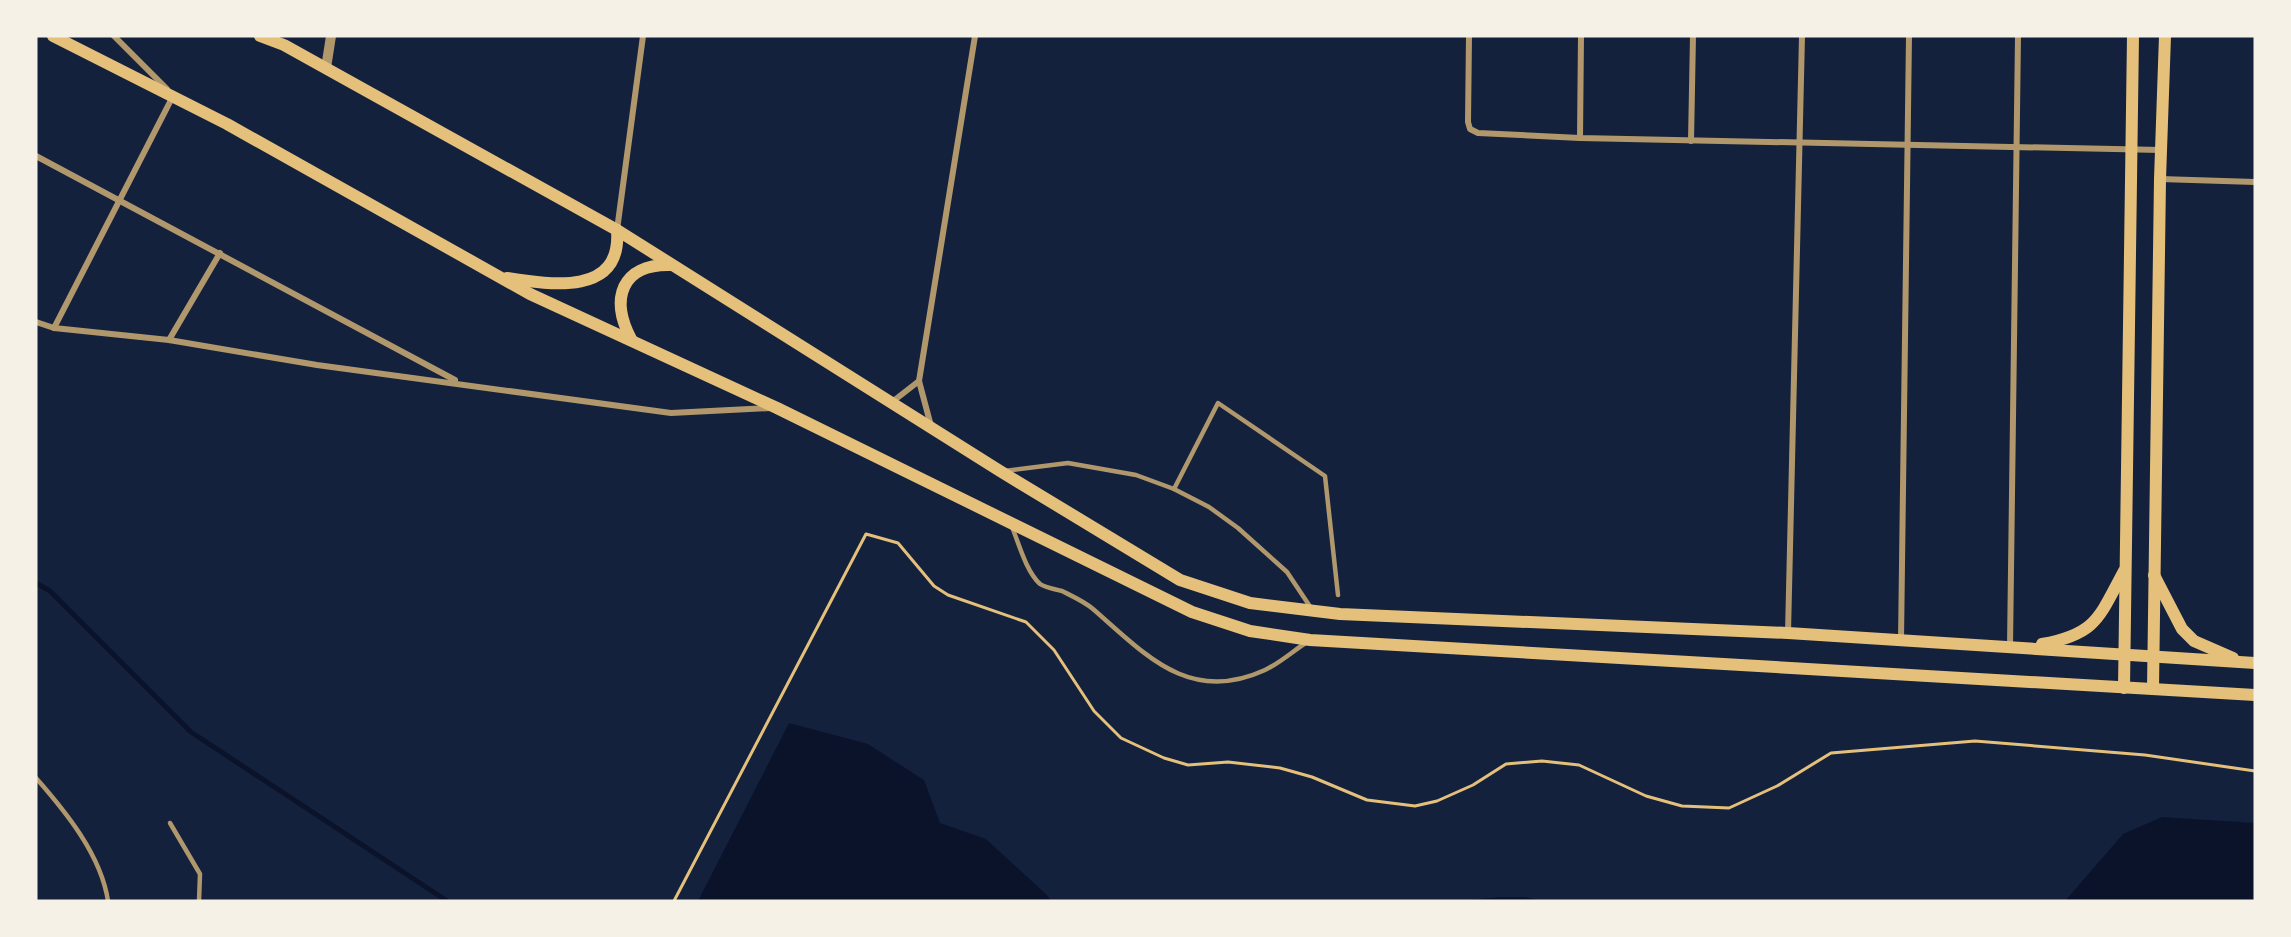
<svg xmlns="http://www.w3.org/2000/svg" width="2291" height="937" viewBox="0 0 2291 937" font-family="'DM Sans',sans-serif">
<rect width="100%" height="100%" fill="#14213d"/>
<g fill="#0b132b">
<path d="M789 723 868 744 924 780 940 823 986 839 1047 895 1051 901H698Z"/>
<path d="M2162 817 2255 823V901H2065L2123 834Z"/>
<path d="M1501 897H1525L1543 901H1454Z"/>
</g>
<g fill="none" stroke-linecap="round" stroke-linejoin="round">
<path stroke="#0b132b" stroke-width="5" d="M36 583 50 591 191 732 447 901"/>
<path stroke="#e5c07b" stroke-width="3" d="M674 901 866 534 898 543 934 586 948 595 1026 622 1054 650 1094 711 1121 738 1164 758 1188 765 1228 762 1280 768 1312 777 1367 800 1415 806 1437 801 1473 785 1506 764 1542 761 1579 765 1646 796 1682 806 1729 808 1777 786 1831 753 1975 741 2145 755 2255 771"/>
<g stroke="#b1986c" stroke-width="4.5">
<path d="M1005 471 1068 463 1136 475 1174 489 1209 507 1238 528 1287 572 1311 608"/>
<path d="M1174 489 1218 403 1325 476 1338 595"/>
<path d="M1012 527C1019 544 1026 571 1040 584 1046 588 1055 589 1062 591 1072 596 1085 602 1093 609 1145 654 1189 705 1265 670 1280 663 1293 651 1307 642"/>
<path d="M36 778C66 812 101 855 108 901"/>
<path d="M170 823 200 874 199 901"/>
</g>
<g stroke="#b1986c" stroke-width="6">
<path d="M114 36 167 89"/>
<path d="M1469 36 1468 122 1470 129 1478 133 1580 138 2161 150"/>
<path d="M1580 138 1581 36"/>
<path d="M1691 141 1693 36"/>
<path d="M36 156 455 380"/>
<path d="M2160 179 2255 182"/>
<path d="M617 230 643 36"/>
<path d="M36 322 54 328 169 340 317 365 671 413 770 408"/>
<path d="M54 328 173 96"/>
<path d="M169 340 220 253"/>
<path d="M892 402 919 381"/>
<path d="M931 426 919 381 975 36"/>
<path d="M1788 633 1802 36"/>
<path d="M1901 640 1909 36"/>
<path d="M2010 647 2018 36"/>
</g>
<path stroke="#b1986c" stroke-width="10" d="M326 68 331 36"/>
<g stroke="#e5c07b" stroke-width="12">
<path d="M53 36 227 124 530 294 777 408 1192 612 1250 631 1310 640 2255 695"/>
<path d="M260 36 284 45 617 230 1000 471 1180 580 1250 603 1340 614 1788 633 2255 663"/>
<path d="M507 278C552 285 622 296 617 230"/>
<path d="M631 339C610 299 621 264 670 265"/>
<path d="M2154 575 2182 629 2194 641 2233 658"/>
<path d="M2042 644C2097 634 2099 617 2124 571"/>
<path d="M2124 688 2133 36"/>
<path d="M2153 689 2160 179 2165 36"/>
</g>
</g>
<rect width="2291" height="937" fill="none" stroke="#f6f1e7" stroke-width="75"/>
</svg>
